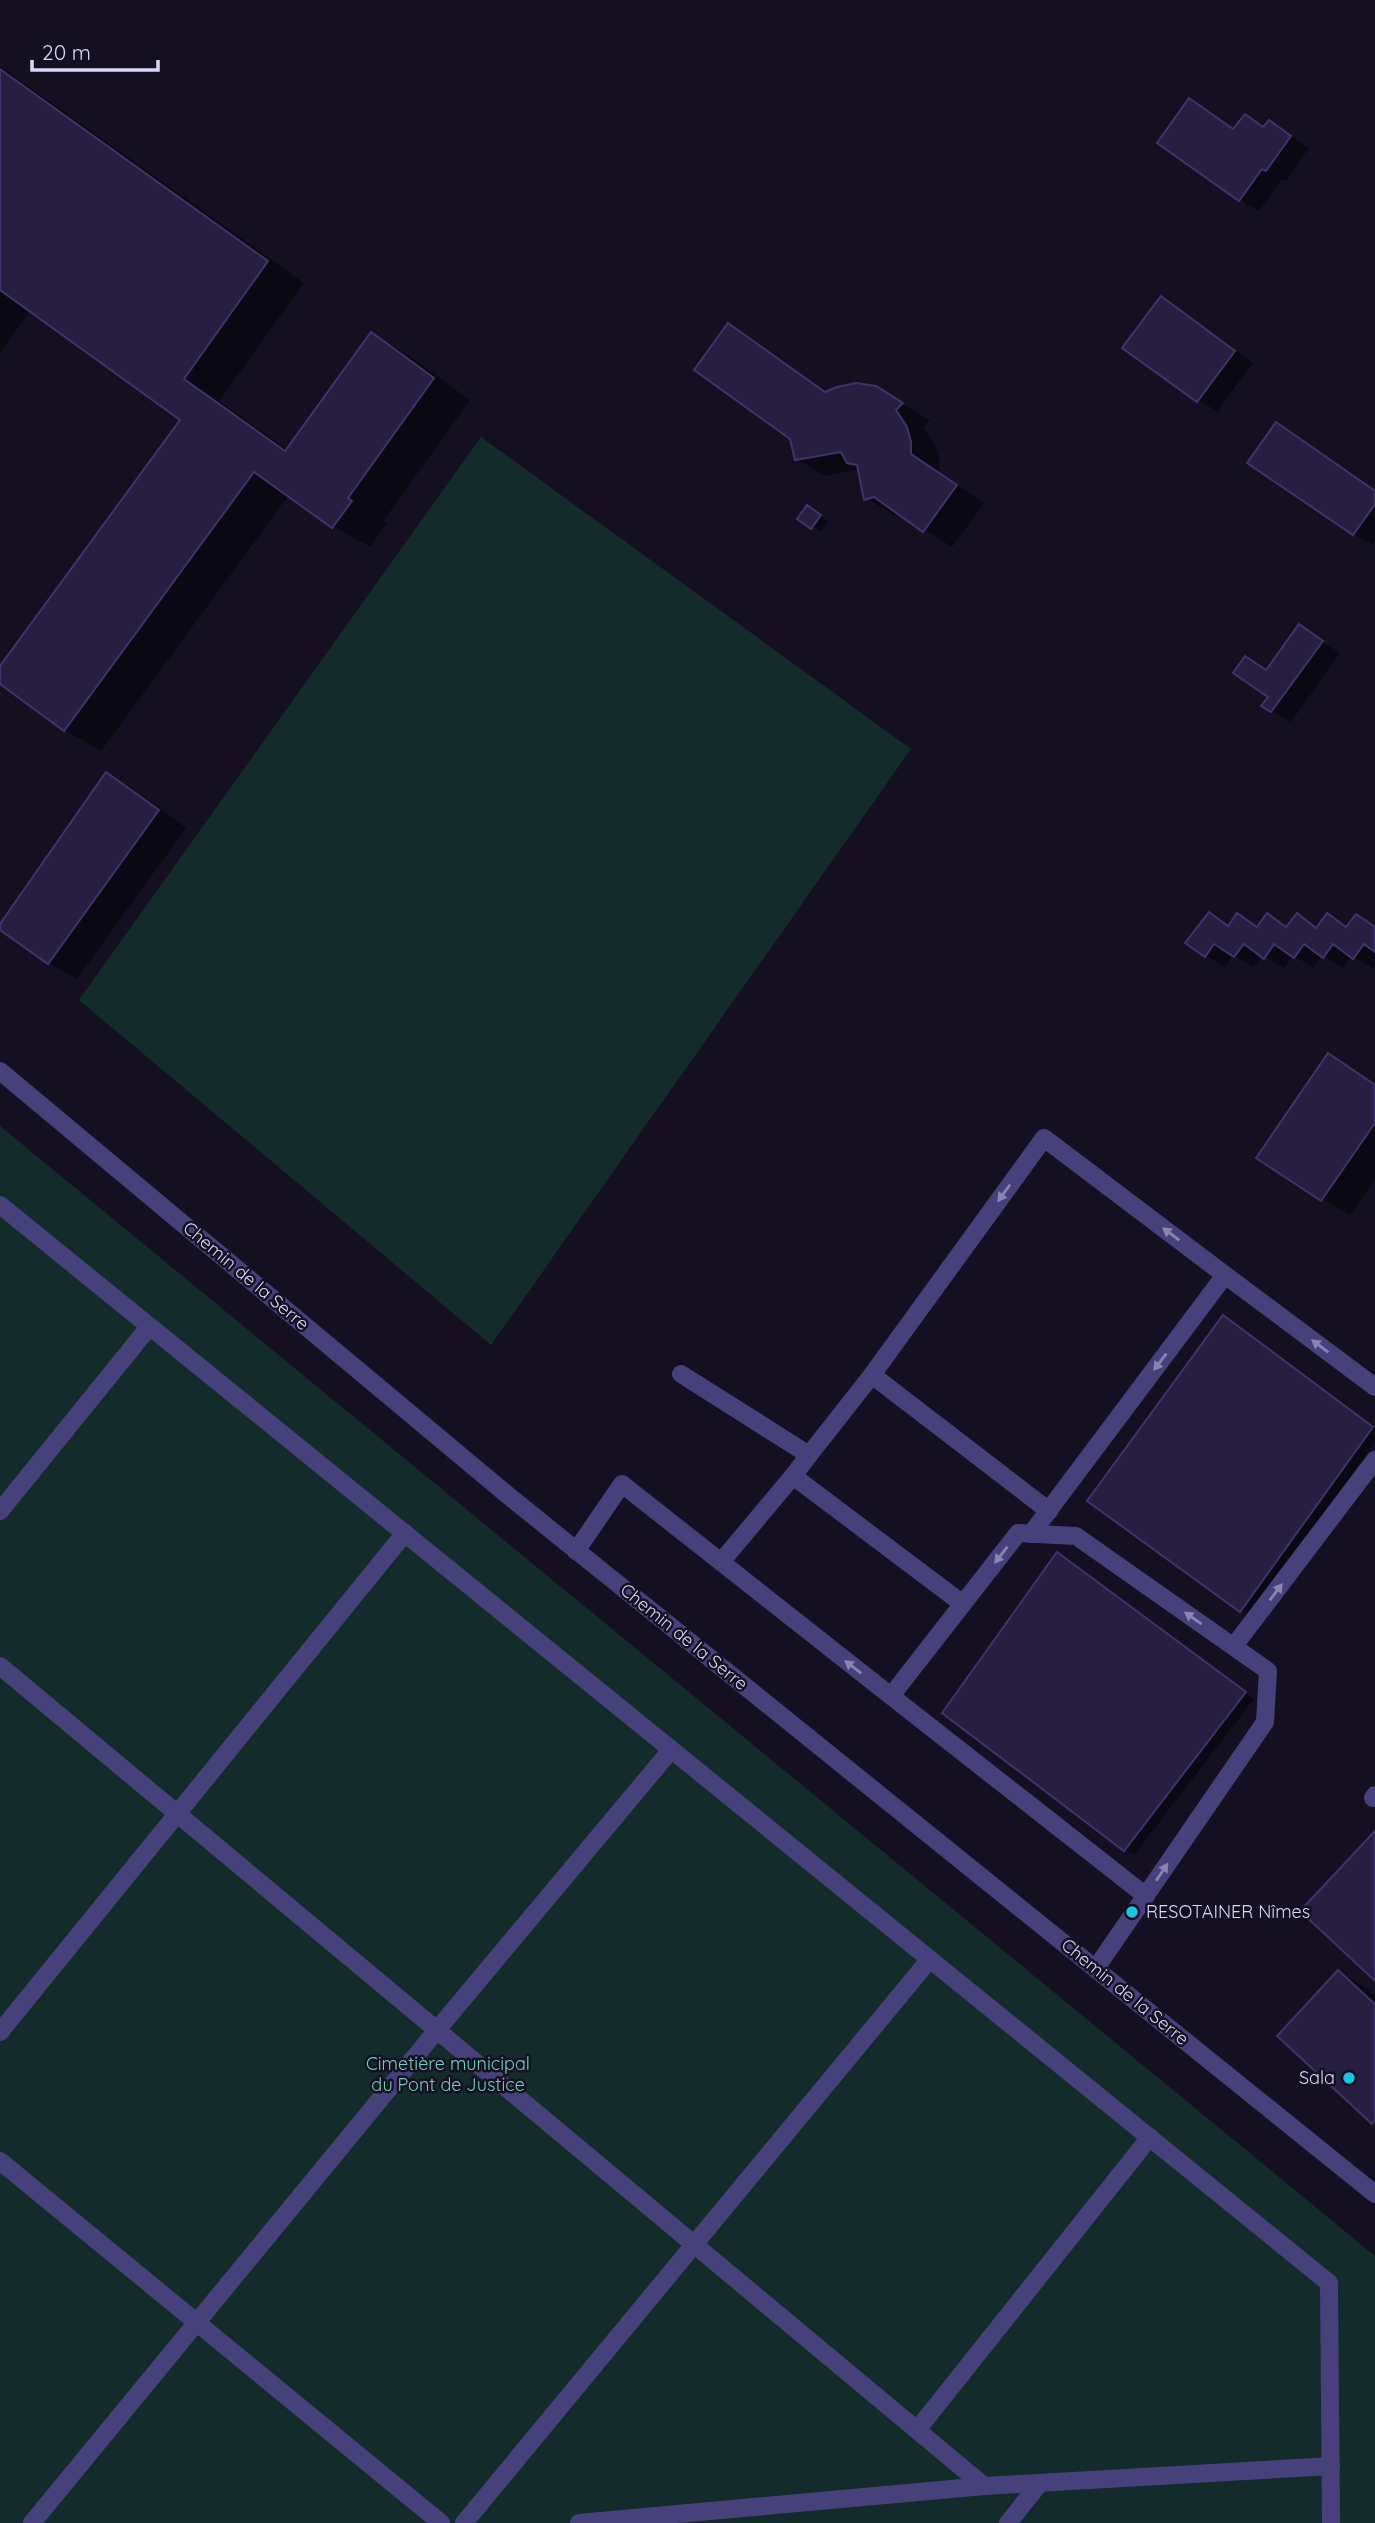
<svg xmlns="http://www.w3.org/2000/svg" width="1375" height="2523" viewBox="0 0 1375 2523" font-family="Quicksand,sans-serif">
<rect width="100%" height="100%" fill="#141022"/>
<g fill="#142b2b">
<path d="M481 437 911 749 491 1345 79 1000Z"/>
<path d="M0 1126 1375 2256V2523H0Z"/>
</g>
<g fill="#0007">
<path d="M0 66 304 283 219 401 288 450 371 334 408 355 470 400 384 520 387 523 370 547 333 526 289 495 101 751 65 730 0 682V669L183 420 31 310 0 353Z"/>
<path d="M1189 100 1235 130 1245 117 1265 128 1269 122 1309 148 1286 181 1282 179 1259 211 1240 200Z"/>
<path d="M1161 299 1180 310 1253 363 1217 411 1198 400Z"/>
<path d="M728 325 756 342 828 393 875 388 930 420 923 427 935 445 939 459V472L984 503 952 547 900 513 894 515 866 498 860 469 825 476 797 459 792 438Z"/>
<path d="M1277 424 1375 490V541L1372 545 1353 534Z"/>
<path d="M817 513 829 522 821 532 800 518Z"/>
<path d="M1299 627 1340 653 1291 722 1272 711 1267 671Z"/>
<path d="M106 774 134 790 186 828 77 979 49 963 0 927Z"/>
<path d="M1209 914 1230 926 1238 915 1259 927 1268 915 1288 927 1297 915 1318 928 1328 915 1348 927 1356 916 1375 927V965L1373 968 1352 956 1343 968 1322 955 1313 968 1293 955 1284 968 1262 955 1254 967 1233 955 1225 967 1206 956Z"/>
<path d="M1329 1055 1375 1084V1180L1350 1215 1322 1199Z"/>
<path d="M1233 1323 1375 1429V1442L1250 1616 1090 1500Z"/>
<path d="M1067 1560 1254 1699 1134 1855 1125 1850Z"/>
<path d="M1339 1972 1367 1988 1375 1996V2124L1373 2122Z"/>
</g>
<g fill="#271f41" stroke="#41336a" stroke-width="2">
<path d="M0 69 268 261 184 379 285 451 371 332 434 378 348 498 352 501 332 528 254 472 64 731 0 684V666L180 420 0 290Z"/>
<path d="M1189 98 1233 129 1245 114 1263 127 1269 120 1291 136 1266 171 1262 169 1239 201 1157 143Z"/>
<path d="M1161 296 1235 351 1197 402 1122 348Z"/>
<path d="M728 323 825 392 837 387 856 383 876 386 903 403 896 410 907 427 911 442V454L957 485 923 532 874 497 864 500 857 465 847 463 841 452 795 460 790 439 694 370Z"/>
<path d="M1276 422 1375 491V504L1353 535 1247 463Z"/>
<path d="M807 505 821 515 811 529 797 519Z"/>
<path d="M1299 624 1323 641 1271 712 1261 706 1268 697 1233 673 1245 656 1266 670Z"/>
<path d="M106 772 159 810 48 964 0 930V924Z"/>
<path d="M1209 912 1228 926 1237 913 1257 927 1267 913 1286 927 1297 913 1316 928 1327 913 1346 927 1356 914 1375 927V952L1364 944 1353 959 1333 944 1323 958 1304 944 1294 958 1274 944 1264 959 1244 944 1234 957 1214 944 1205 957 1185 943Z"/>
<path d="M1328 1053 1375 1085V1123L1321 1201 1256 1158Z"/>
<path d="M1223 1315 1373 1427 1240 1612 1087 1501Z"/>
<path d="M1057 1552 1246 1692 1124 1851 942 1713Z"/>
<path d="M1375 1831V1981L1300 1911Z"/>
<path d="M1338 1970 1375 2004V2120L1372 2124 1277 2036Z"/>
</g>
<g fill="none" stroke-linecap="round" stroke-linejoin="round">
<g stroke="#46417b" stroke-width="18">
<path d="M0 1205 1329 2283 1331 2523"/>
<path d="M681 1374 809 1455 793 1476"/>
<path d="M872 1375 1049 1511"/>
<path d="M809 1455 872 1375 1044 1138 1225 1275"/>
<path d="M0 1511 149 1327"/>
<path d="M1031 1534 1225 1275 1375 1387"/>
<path d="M576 1551 622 1484 891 1696 1018 1533 1076 1536 1268 1671 1265 1722 1096 1968"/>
<path d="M721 1562 793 1476 963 1604"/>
<path d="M1234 1646 1375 1460"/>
<path d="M0 1666 984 2486 1331 2466"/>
<path d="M891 1696 1146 1896"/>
<path d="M1373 1798 1375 1795"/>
<path d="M0 2032 405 1533"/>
<path d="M0 2161 441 2523"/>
<path d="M917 2430 1150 2137"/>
<path d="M32 2523 437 2030 671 1750"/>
<path d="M464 2523 930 1959"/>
<path d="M579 2523 984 2486"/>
<path d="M1008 2523 1040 2483"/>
</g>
<path stroke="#46417b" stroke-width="18" d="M0 1071 510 1497 1375 2194"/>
</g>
<defs><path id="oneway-solid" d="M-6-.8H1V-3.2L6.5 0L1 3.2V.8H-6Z" transform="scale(1.75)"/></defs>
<g fill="#8a84b4">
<use href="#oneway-solid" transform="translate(1004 1193) rotate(126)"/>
<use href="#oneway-solid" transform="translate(1171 1234) rotate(-143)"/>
<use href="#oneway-solid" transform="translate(1320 1346) rotate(-143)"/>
<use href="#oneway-solid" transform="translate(1160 1362) rotate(127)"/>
<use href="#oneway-solid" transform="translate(1001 1555) rotate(128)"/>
<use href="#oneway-solid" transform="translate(1276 1592) rotate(-53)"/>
<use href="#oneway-solid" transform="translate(1193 1618) rotate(-145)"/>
<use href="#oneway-solid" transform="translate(853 1667) rotate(-142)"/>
<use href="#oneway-solid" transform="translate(1162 1872) rotate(-56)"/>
</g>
<g fill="#1ac5e2" stroke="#141022" stroke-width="2.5">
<circle cx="1132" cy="1912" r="7"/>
<circle cx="1349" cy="2078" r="7"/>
</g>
<g text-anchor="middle" stroke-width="5" stroke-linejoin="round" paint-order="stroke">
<g font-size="18" fill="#dcd6fa" stroke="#141022">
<text transform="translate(246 1276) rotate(40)" y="6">Chemin de la Serre</text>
<text transform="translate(684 1637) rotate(39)" y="6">Chemin de la Serre</text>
<text transform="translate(1125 1992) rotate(39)" y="6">Chemin de la Serre</text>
</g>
<g font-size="18" fill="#dcd6fa" stroke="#141022" text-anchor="start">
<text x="1146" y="1918">RESOTAINER Nîmes</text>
<text x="1335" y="2084" text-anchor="end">Sala</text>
</g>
<g font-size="18" fill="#6ad2bd" stroke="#141022">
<text x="448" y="2070">Cimetière municipal<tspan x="448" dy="21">du Pont de Justice</tspan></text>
</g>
</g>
<path d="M32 60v10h126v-10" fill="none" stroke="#dcd6fa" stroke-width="3.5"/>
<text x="42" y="60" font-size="21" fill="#dcd6fa" stroke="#141022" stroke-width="5" paint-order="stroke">20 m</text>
</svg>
